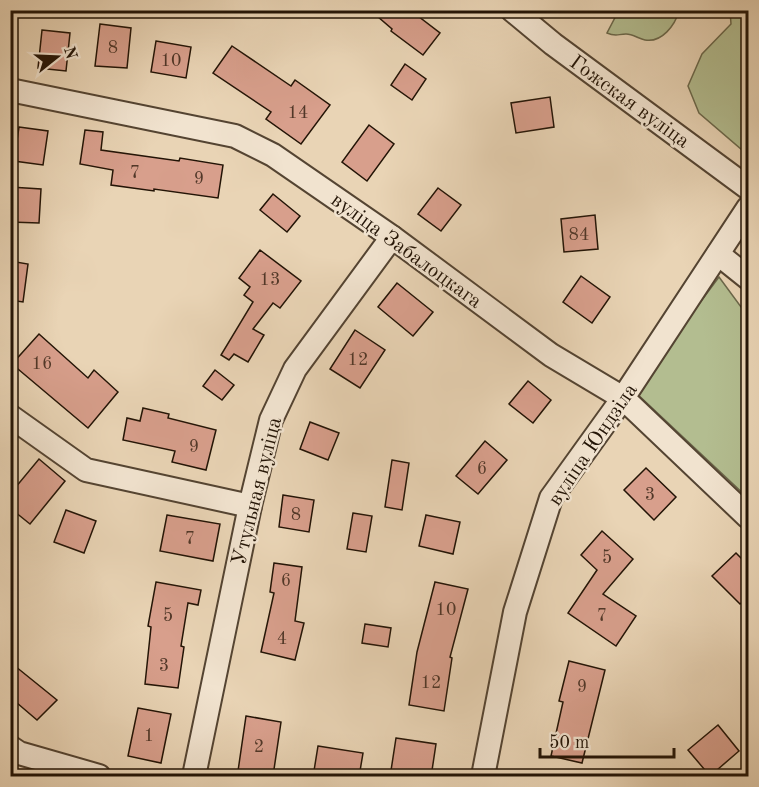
<svg xmlns="http://www.w3.org/2000/svg" width="759" height="787" viewBox="0 0 759 787" font-family="'Old Standard TT',serif">
<rect width="100%" height="100%" fill="#e9d4b5"/>
<filter id="stains"><feTurbulence type="fractalNoise" baseFrequency=".00333" numOctaves="4"/><feColorMatrix values="0 0 0 0 .2 0 0 0 0 .09 0 0 0 0 .02 0 0 0 .5 -.17"/></filter>
<radialGradient id="worn" r=".72"><stop offset=".6" stop-color="#630" stop-opacity="0"/><stop offset="1" stop-color="#630" stop-opacity=".3"/></radialGradient>
<g fill="#b3bd90" stroke="#6b684b" stroke-width="1.5">
<path d="M619 10H679V11C675 25 662 43 645 40 639 39 633 34 626 34 618 34 616 37 607 33Z"/>
<path d="M730 11H748V155L699 113 688 86 702 54 731 24Z"/>
<path d="M719 277 741 307 748 312V498L634 391Z"/>
</g>
<g fill="#d89f8c" stroke="#231406" stroke-width="1.5">
<path d="M370 10H410L440 33 423 55 391 31 392 29Z"/>
<path d="M100 24 131 28 127 68 95 66Z"/>
<path d="M42 30 70 33 66 71 38 68Z"/>
<path d="M156 41 191 47 186 78 151 72Z"/>
<path d="M232 46 291 86 295 80 330 105 301 144 266 119 271 112 213 73Z"/>
<path d="M405 64 426 79 412 100 391 85Z"/>
<path d="M550 97 554 127 516 133 511 103Z"/>
<path d="M369 125 394 144 367 181 342 162Z"/>
<path d="M19 127 48 131 43 165 14 161Z"/>
<path d="M85 130 103 132 101 150 179 161 180 158 223 165 218 198 154 189V191L111 185 113 170 80 164Z"/>
<path d="M10 187 41 189 39 223 10 222Z"/>
<path d="M438 188 461 205 441 231 418 214Z"/>
<path d="M273 194 300 216 287 232 260 210Z"/>
<path d="M595 215 598 249 564 252 561 219Z"/>
<path d="M260 250 301 281 280 308 273 303 253 329 264 335 248 362 234 354 229 360 221 355 253 302 244 295 250 287 239 278Z"/>
<path d="M10 261 28 264 23 302 10 300Z"/>
<path d="M581 276 610 297 592 323 563 302Z"/>
<path d="M397 283 433 312 413 336 378 307Z"/>
<path d="M355 330 385 350 360 388 330 369Z"/>
<path d="M39 334 88 378 94 370 118 392 88 428 12 364Z"/>
<path d="M215 370 234 385 222 400 203 386Z"/>
<path d="M528 381 551 400 533 423 509 404Z"/>
<path d="M143 408 169 414 168 418 216 430 206 470 172 462 175 451 123 440 127 418 140 421Z"/>
<path d="M310 422 339 433 328 460 300 449Z"/>
<path d="M485 441 507 460 478 494 456 476Z"/>
<path d="M39 459 65 481 30 524 10 508V494Z"/>
<path d="M392 460 409 463 402 510 385 507Z"/>
<path d="M646 468 676 497 654 520 624 490Z"/>
<path d="M283 495 314 500 309 532 279 527Z"/>
<path d="M66 510 96 521 84 553 54 542Z"/>
<path d="M353 513 372 516 366 552 347 549Z"/>
<path d="M167 515 220 524 213 561 160 551Z"/>
<path d="M426 515 460 522 453 554 419 546Z"/>
<path d="M602 531 633 559 603 594 636 616 616 646 568 613 597 570 581 555Z"/>
<path d="M736 553 748 565V597L740 604 712 576Z"/>
<path d="M274 563 302 567 295 621 304 623 295 660 261 652 274 593 270 592Z"/>
<path d="M156 582 201 590 198 605 188 603 181 646 184 647 178 688 145 684 151 627 148 626Z"/>
<path d="M435 582 468 589 450 657 452 658 444 711 409 705 417 652Z"/>
<path d="M365 624 391 628 388 647 362 643Z"/>
<path d="M569 661 605 670 582 763 551 756 563 702 559 701Z"/>
<path d="M10 662 57 700 37 720 10 697Z"/>
<path d="M138 708 171 714 161 763 128 756Z"/>
<path d="M246 716 281 722 273 776 238 771Z"/>
<path d="M718 725 739 751 710 776 688 750Z"/>
<path d="M396 738 436 744 431 777H390Z"/>
<path d="M318 746 363 753 359 777H313Z"/>
</g>
<g fill="none" stroke-linecap="round" stroke-linejoin="round">
<g stroke="#544432" stroke-width="26">
<g id="minor">
<path d="M512 10 553 44 748 188"/>
<path d="M10 90 235 136 273 155 392 237 551 355 623 398 748 517"/>
<path d="M718 254 748 278"/>
<path d="M10 416 86 470 250 506"/>
<path d="M10 747 19 753 99 776"/>
<path d="M194 776 250 506 271 420 295 369 392 237"/>
<path d="M483 776 515 612 551 498 623 398 748 208"/>
</g>
</g>
<use href="#minor" stroke="#f1e3cf" stroke-width="22"/>
</g>
<g text-anchor="middle" stroke-width="5" stroke-linejoin="round" paint-order="stroke">
<g font-size="18" fill="#503728">
<text x="113" y="53">8</text>
<text x="171" y="66">10</text>
<text x="298" y="118">14</text>
<text x="135" y="178">7</text>
<text x="199" y="184">9</text>
<text x="579" y="240">84</text>
<text x="270" y="285">13</text>
<text x="358" y="365">12</text>
<text x="42" y="369">16</text>
<text x="194" y="452">9</text>
<text x="482" y="474">6</text>
<text x="650" y="500">3</text>
<text x="296" y="520">8</text>
<text x="190" y="544">7</text>
<text x="607" y="563">5</text>
<text x="286" y="586">6</text>
<text x="446" y="615">10</text>
<text x="168" y="621">5</text>
<text x="602" y="621">7</text>
<text x="282" y="644">4</text>
<text x="164" y="671">3</text>
<text x="431" y="688">12</text>
<text x="582" y="692">9</text>
<text x="149" y="741">1</text>
<text x="259" y="752">2</text>
</g>
<g font-size="21" fill="#231406" stroke="#f1e3cf">
<text transform="translate(630 101) rotate(36)" y="7">Гожская вуліца</text>
<text transform="translate(407 250) rotate(36)" y="7">вуліца Забалоцкага</text>
<text transform="translate(592 444) rotate(-56)" y="7">вуліца Юндзіла</text>
<text transform="translate(256 491) rotate(-76)" y="7">Утульная вуліца</text>
</g>
</g>
<rect width="759" height="787" fill="none" stroke="#e9d4b5" stroke-width="36"/>
<rect x="12" y="12" width="735" height="763" fill="none" stroke="#231406" stroke-width="3"/>
<rect x="18" y="18" width="723" height="751" fill="none" stroke="#231406" stroke-width="1.5"/>
<g transform="translate(57 57) rotate(72)" stroke="#f1e3cf" stroke-width="4.5" paint-order="stroke">
<path d="M0-4.5L10 22L0 15L-10 22Z" fill="#231406"/>
<text y="-9" font-size="16" font-weight="bold" text-anchor="middle" fill="#231406">N</text>
</g>
<path d="M540 748v9h134v-9" fill="none" stroke="#231406" stroke-width="3"/>
<text x="549" y="748" font-size="18" fill="#231406" stroke="#f1e3cf" stroke-width="4.5" paint-order="stroke">50 m</text>
<rect width="100%" height="100%" filter="url(#stains)"/>
<rect width="100%" height="100%" fill="url(#worn)"/>
</svg>
